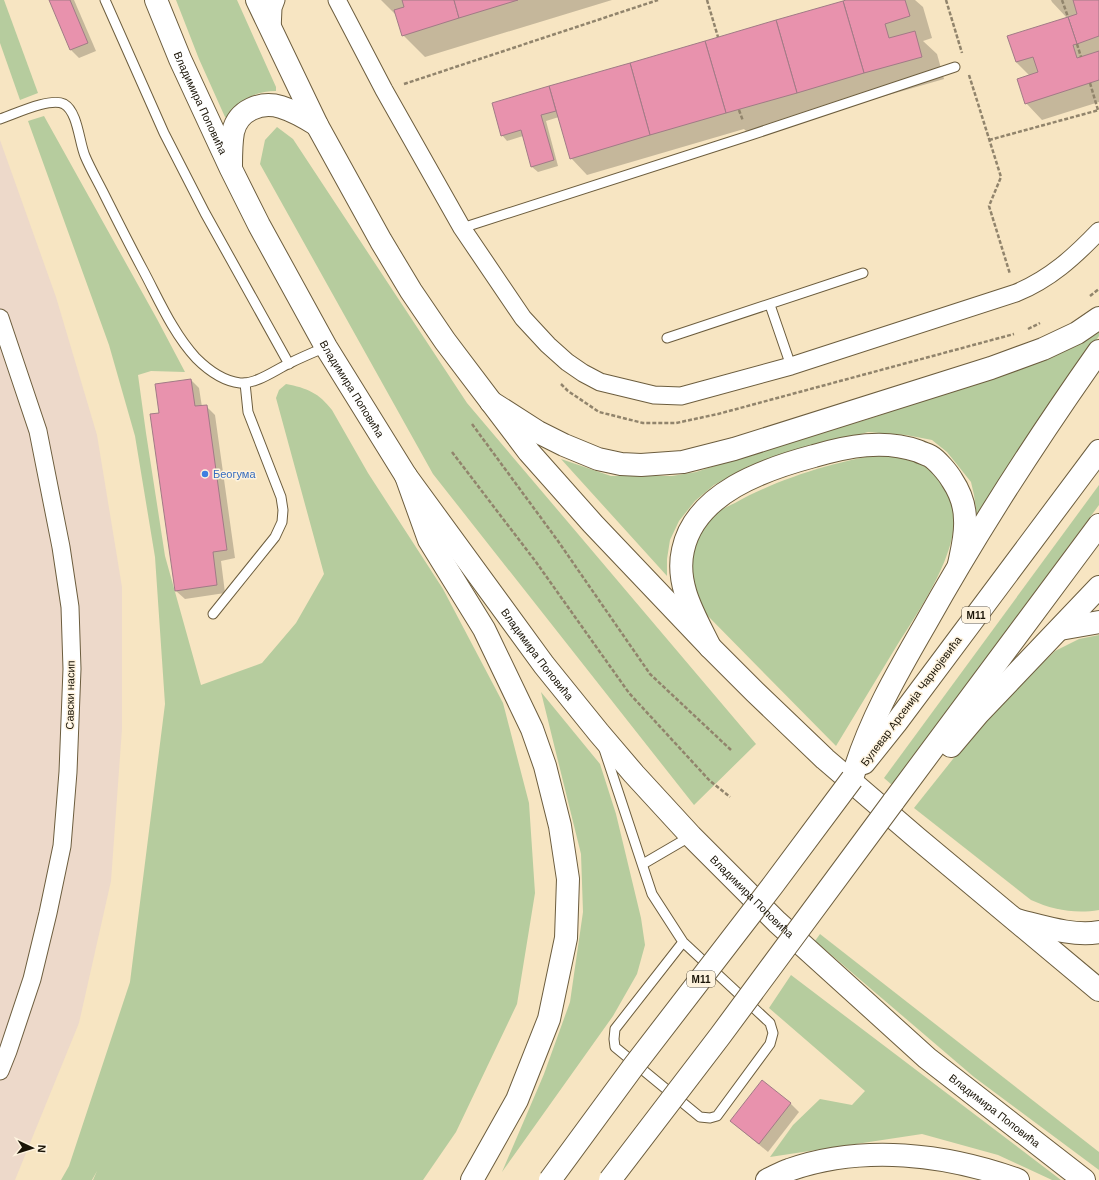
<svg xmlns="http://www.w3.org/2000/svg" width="1099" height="1180" viewBox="0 0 1099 1180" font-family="Helvetica,sans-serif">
<rect width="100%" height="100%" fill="#f7e5c2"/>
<path fill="#edd9ca" d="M0 140 56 297 97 435 122 587V729L111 881 79 1023 15 1180H0Z"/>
<g fill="#b6cc9e">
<path d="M0 0H4L38 93 20 100 0 43Z"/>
<path d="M176 0H237L276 87V91C255 91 239 100 228 119L225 117 199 59Z"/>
<path d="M44 116 157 319 185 372 151 371 138 375 146 433 165 556 201 685 262 663 296 623 324 574 276 398 279 390 286 384C307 388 319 393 332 410L368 473 443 589 503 703 529 803 535 893 517 1004 456 1132 423 1180H93L97 1171 92 1180H61L69 1166 130 982 165 704 155 557 135 436 109 345 28 121Z"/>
<path d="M277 127 293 139 467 403 756 744 694 805 433 474 260 164 265 140Z"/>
<path d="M1099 332V336L977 516 974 495 971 482 947 452 932 440 906 435 868 432 749 466 714 485 695 501 679 521 670 540 667 559V576L561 459 611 476H672L696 472 798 439 862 421 1026 367Z"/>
<path d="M887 454C911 459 935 466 946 490 951 500 955 510 954 522 953 561 917 614 896 647 876 680 856 713 836 746L704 612C695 592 688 574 692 551 694 537 706 522 716 514 721 509 729 506 735 503 775 480 840 459 887 454Z"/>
<path d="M1099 485V505L892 785 884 778Z"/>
<path d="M1099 635V910C1075 914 1053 910 1031 900L914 808 984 720 1055 651 1079 639Z"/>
<path d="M541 692 600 764 616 814 641 918 645 945 637 974 613 1016 502 1172 544 1074 570 1002 583 912 581 854Z"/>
<path d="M820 934 1099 1152V1170L974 1077 815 941Z"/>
<path d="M791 975 1061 1180H1052L998 1155 922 1134 770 1157 793 1125 820 1099 852 1105 865 1091 769 1008Z"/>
</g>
<g fill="#0003">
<path d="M50 0H74L96 51 79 58 71 50Z"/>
<path d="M381 0H612L425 57 403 35 398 17Z"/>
<path d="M849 0H915L923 7 932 38 923 41 937 54 944 79 750 135 744 129 587 175 571 158 559 117 546 121 558 166 538 172 532 167 523 136 507 141 502 135 493 104Z"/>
<path d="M1051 0H1099V102L1042 120 1026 103 1030 76 1016 62 1008 37 1067 18 1052 2Z"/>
<path d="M191 380 199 388 202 407 206 406 215 415 235 558 221 561 225 593 185 599 176 591 160 413Z"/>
<path d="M762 1081 791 1104 799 1112 768 1152 740 1129 731 1121Z"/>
</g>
<g fill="#e892ad" stroke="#a17b86">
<path d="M49 0H70L88 43 70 50Z"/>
<path d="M402 0H454L459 18 402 36 394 10 404 7Z"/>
<path d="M454 0H518L459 18Z"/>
<path d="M846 0H905L910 16 885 24 889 38 915 31 922 57 864 73 843 1Z"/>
<path d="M1073 0H1099V36L1077 44 1068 17 1077 14Z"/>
<path d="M843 1 864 73 797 93 776 20Z"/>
<path d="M1068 17 1077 44 1073 45 1077 58 1099 51V80L1025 104 1017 79 1038 72 1033 57 1016 62 1007 36Z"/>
<path d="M776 20 797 93 726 113 705 41Z"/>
<path d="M705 41 726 113 650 135 630 63Z"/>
<path d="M630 63 650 135 570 159 549 86Z"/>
<path d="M549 86 556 111 541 115 554 160 531 167 521 130 501 136 492 103Z"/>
<path d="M191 379 195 406 207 405 227 550 213 552 217 585 175 591 150 414 159 413 155 384Z"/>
<path d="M762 1080 791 1103 759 1144 730 1121Z"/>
</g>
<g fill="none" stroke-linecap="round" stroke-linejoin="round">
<g stroke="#6c5d3e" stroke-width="11">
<g id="service">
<path d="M105 0 164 133 205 213 289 364"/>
<path d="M0 119C15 114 50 97 64 104 78 112 79 142 85 156 90 168 97 180 103 192 116 218 129 244 143 270 159 300 173 333 196 358 208 370 223 381 240 383 257 384 275 370 290 363 302 357 314 352 326 347"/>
<path d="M462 228 748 136 955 67"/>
<path d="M770 305 791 366"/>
<path d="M667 338 863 273"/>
<path d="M213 614 275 537 282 522 283 510 281 497 248 412 245 383"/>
<path d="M604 749 652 894 683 942 770 1023 773 1033 770 1044 717 1116 710 1118 700 1117 615 1047 614 1039 615 1029 683 942"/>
<path d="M643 864 691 836"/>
</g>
</g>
<g stroke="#6c5d3e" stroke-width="19">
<g id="minor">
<path d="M337 0 384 90 462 228 523 318 548 345 567 362 583 373 600 382 654 395 681 396 791 366 1016 293C1050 279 1074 257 1099 231"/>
<path d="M272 31 273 8 276 0"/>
<path d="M0 318 38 431 61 547 70 607 72 669 68 772 62 846 48 913 32 979 8 1051 0 1071"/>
</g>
</g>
<g stroke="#6c5d3e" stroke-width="24">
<g id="secondary">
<path id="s1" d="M156 0 180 59 231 169 259 225 326 347 406 476 544 665 599 733 634 774 691 836 777 922 927 1058 1084 1180"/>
<path d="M257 0 317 125 381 241 411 291 445 341 529 452 593 524 710 647 755 692 825 759 917 838 1099 990"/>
<path d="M231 166C231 155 231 143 233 132 238 110 261 101 281 107 294 111 306 118 317 125"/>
</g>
</g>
<g stroke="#6c5d3e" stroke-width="24">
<g id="trunk">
<path d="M491 402 538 432 564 445 598 459 621 464 641 465 683 462 734 449 991 368 1043 349 1077 333 1099 318"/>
<path d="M406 476 429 540 484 629 532 729 545 766 560 826 568 879 566 938 549 1019 517 1100 472 1180"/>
<path d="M1060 629 1099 622"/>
<path d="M710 647C695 616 675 585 683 550 695 493 765 469 814 456 848 446 884 439 918 451 922 453 926 454 930 456 937 460 948 473 952 480 960 492 965 505 965 520 966 535 962 550 959 564"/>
<path d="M951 746 978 714 1099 587"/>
<path d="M864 763 896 723 1099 451"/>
<path d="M852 779C868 723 897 673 926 623 978 530 1037 439 1099 351"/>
<path d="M893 802 1099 525"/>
<path d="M1016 920C1041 926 1074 937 1099 932"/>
<path d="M767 1180C774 1177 782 1172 789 1170 863 1144 946 1154 1018 1180"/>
</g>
</g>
<g stroke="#91846c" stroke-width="2.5" stroke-dasharray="4 2" stroke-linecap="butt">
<path d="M707 0 718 37"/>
<path d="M946 0 962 53"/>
<path d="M1062 0 1068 17"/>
<path d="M1077 44 1081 57"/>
<path d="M969 75 1001 177 989 206 1010 274"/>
<path d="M1090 83 1098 110"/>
<path d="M404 84 658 0"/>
<path d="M739 110 743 121"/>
<path d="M989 140 1099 110"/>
<path d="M1090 296 1099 289"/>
<path d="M1028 329 1040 323"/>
<path d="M561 384 568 391 599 412 643 423H676L718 414 1014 334"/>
<path d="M472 424 558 541 650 674 731 750"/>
<path d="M452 452 536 562 629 693 710 781 730 797"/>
</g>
<use href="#service" stroke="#fff" stroke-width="9"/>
<use href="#minor" stroke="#fff" stroke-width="17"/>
<use href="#secondary" stroke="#fff" stroke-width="22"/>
<use href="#trunk" stroke="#fff" stroke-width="22"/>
<g stroke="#6c5d3e" stroke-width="24" stroke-linecap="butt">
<g id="trunk-bridge">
<path d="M550 1180 633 1067 773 885 852 779"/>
<path d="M610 1180 720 1036 893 802"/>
</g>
</g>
<use href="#trunk-bridge" stroke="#fff" stroke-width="22"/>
</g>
<circle fill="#3f7fe0" stroke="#fef3de" stroke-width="1.5" cx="205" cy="474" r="4"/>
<g text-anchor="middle" stroke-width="3" stroke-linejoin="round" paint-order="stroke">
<g fill="#fef3de" stroke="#5e5748" stroke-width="1">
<rect x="962" y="607" width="28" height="16" rx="3"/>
<rect x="687" y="971" width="28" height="16" rx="3"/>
</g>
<g font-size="10" font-weight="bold" fill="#1a1407">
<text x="976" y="619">M11</text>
<text x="701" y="983">M11</text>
</g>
<g font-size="11" fill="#1a1407" stroke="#fef3de">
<text dy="4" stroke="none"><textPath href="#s1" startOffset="112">Владимира Поповића</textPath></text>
<text dy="4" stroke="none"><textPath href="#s1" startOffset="436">Владимира Поповића</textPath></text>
<text dy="4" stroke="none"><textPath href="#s1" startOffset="760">Владимира Поповића</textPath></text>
<text transform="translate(70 695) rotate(-89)" y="4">Савски насип</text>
<text transform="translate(911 701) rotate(-53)" y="4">Булевар Арсенија Чарнојевића</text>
<text dy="4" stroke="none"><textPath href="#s1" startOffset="1084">Владимира Поповића</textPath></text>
<text dy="4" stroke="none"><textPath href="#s1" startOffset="1408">Владимира Поповића</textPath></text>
</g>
<g font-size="11" fill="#366cbe" stroke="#fef3de" text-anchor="start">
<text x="213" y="478">Беогума</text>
</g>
</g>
<g transform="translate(32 1148) rotate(94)" stroke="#fef3de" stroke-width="3" paint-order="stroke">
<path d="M0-3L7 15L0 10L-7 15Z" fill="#1a1407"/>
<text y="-6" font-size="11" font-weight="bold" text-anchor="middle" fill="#1a1407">N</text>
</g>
</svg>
